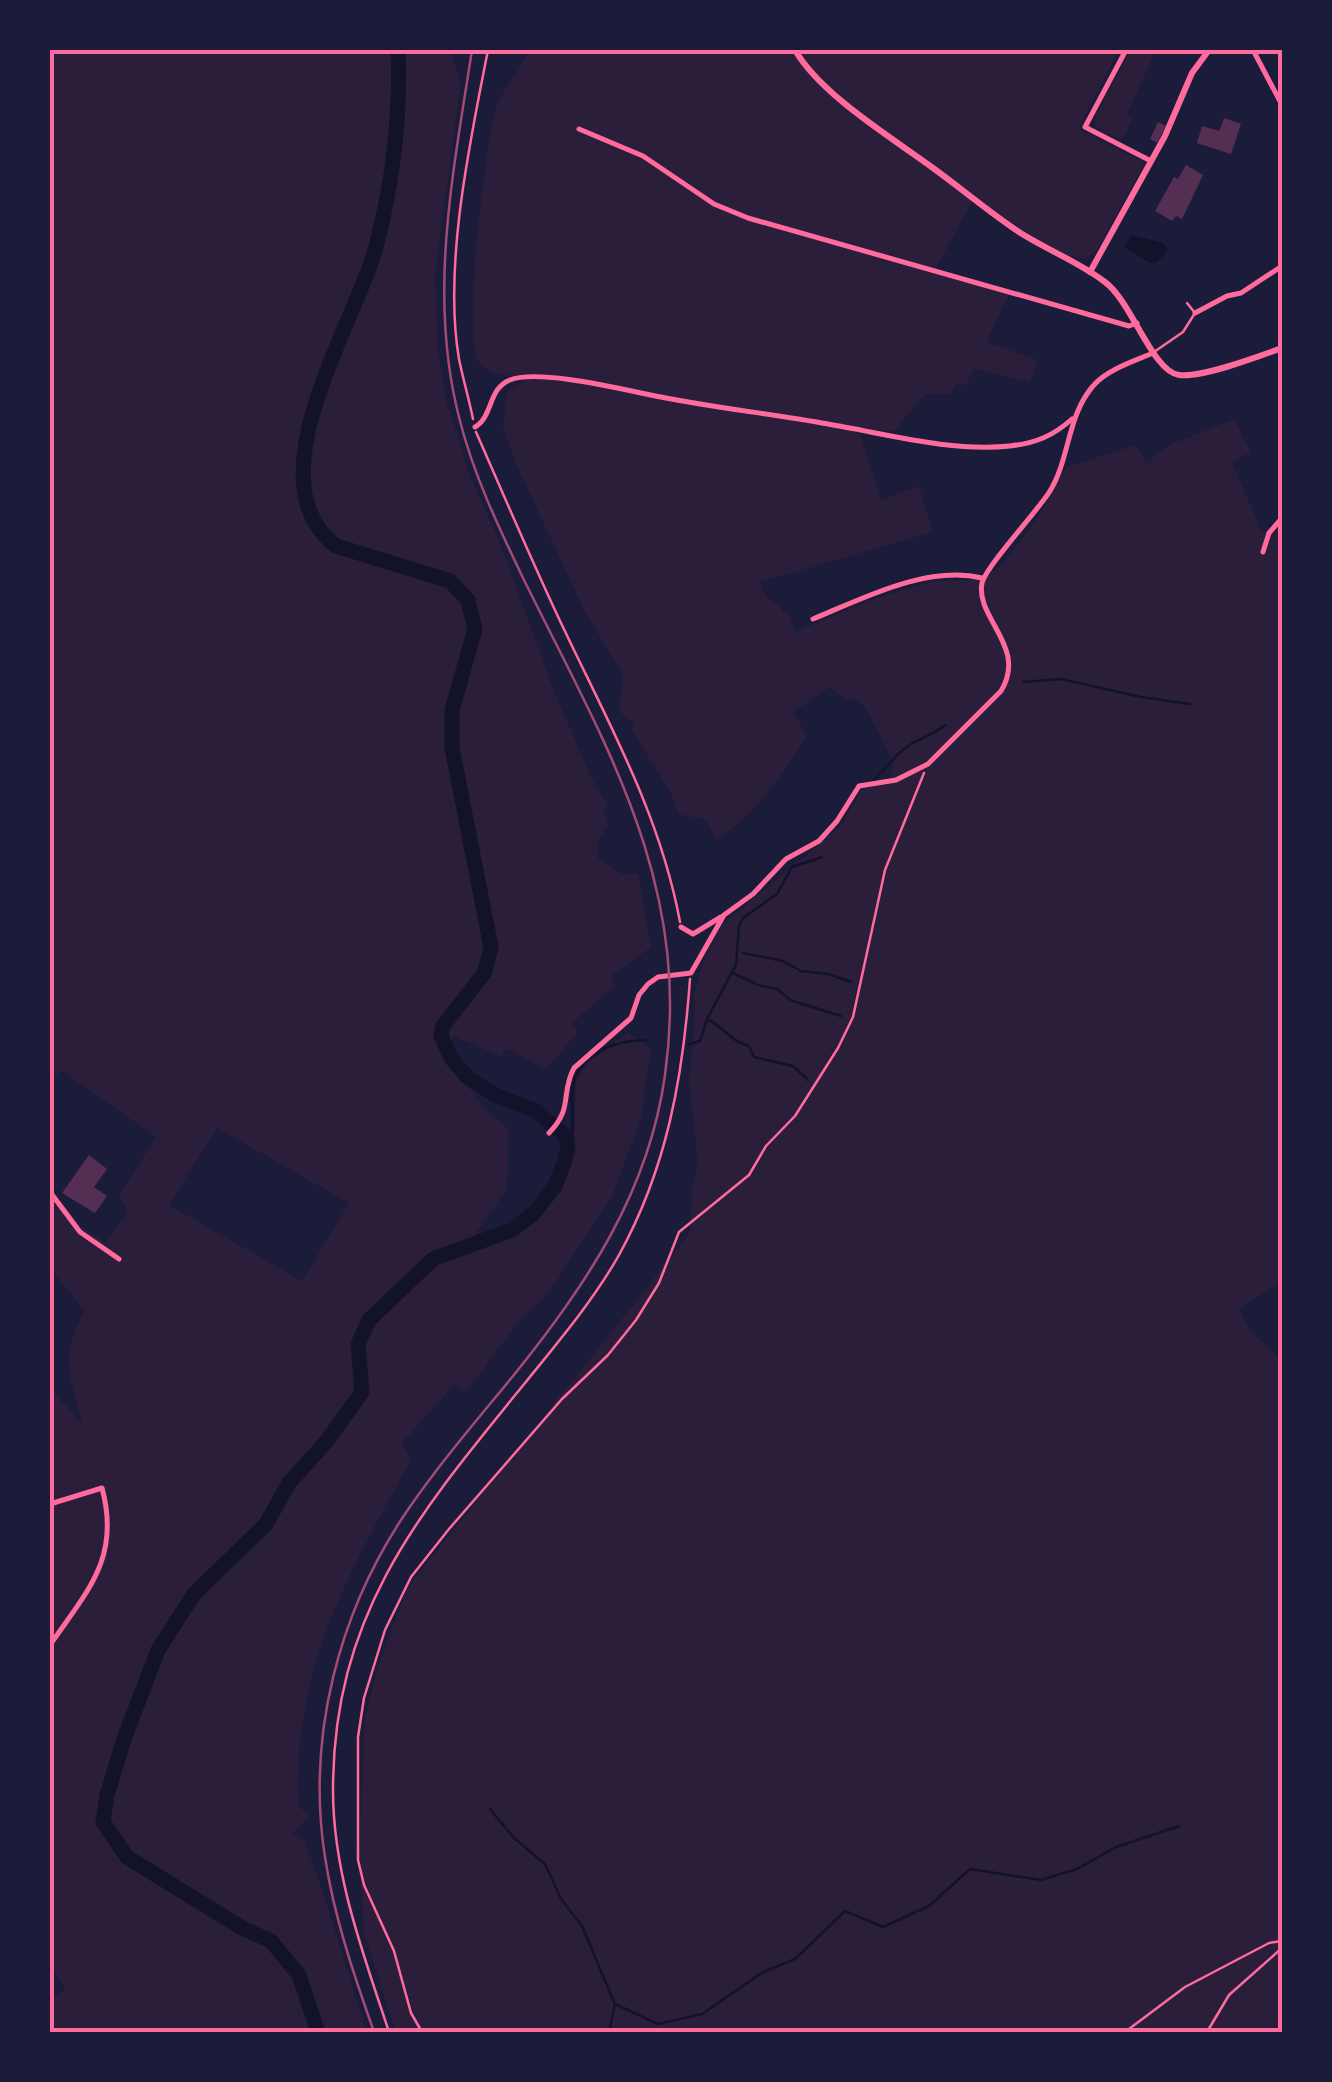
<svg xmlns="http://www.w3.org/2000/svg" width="1332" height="2082" viewBox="0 0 1332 2082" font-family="Manrope,sans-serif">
<rect width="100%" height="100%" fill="#1b1b3a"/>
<g fill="#2a1e3b" fill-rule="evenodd">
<path d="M50 50H450L461 83 435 274 438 351 446 400 469 473 501 546 554 691 591 777 608 805 604 809 608 825 598 840V858L621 874H638L651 947 612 976 614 987 572 1023 578 1032 546 1070 506 1048 501 1057 454 1036 446 1052 483 1107 509 1129 507 1189 459 1258 535 1214 559 1189 574 1148 576 1080 589 1062 627 1033 651 1049 641 1118 613 1194 548 1294 516 1325 465 1394 455 1384 402 1443 411 1460C349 1572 291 1672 299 1806L309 1816 292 1833 304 1839C328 1903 346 1968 367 2032H50V1999L66 1989 50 1964V1388L82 1424C71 1380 58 1353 85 1311L50 1269V1186L80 1226 106 1243 128 1211 119 1195 156 1137 61 1070 50 1085ZM217 1128 349 1203 302 1281 169 1205Z"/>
<path d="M528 50H1119L1078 129 1145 163 1097 250 1087 259C1054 258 1002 216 975 196L934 272 1009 295 986 342 1038 360 1030 382 974 369 965 386 956 383 950 395 925 394 894 431 858 428 881 500 919 486 933 532 760 582 766 597 781 606 782 613 788 612 795 632C841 612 883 593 932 582 951 578 976 585 991 573 1018 553 1050 498 1066 467L1136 445 1146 463 1171 444 1234 419 1251 452 1232 462 1261 530 1273 533 1282 524V1281L1239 1308 1250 1330 1282 1361V2032H396L364 1934 359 1853 365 1717 379 1662 408 1587 690 1233 692 1188 698 1162 689 1082 695 1017 694 994 705 957 724 923 841 826 860 791 890 779 893 761 864 705 853 699H844L830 687 793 712 807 735C782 777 756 813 716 841L706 820 678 814 671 793 631 729 635 722 624 717 619 708 623 675 584 610 517 466 503 429 507 391 521 384 524 376C509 376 492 376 480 364 460 342 486 146 495 111 501 89 521 72 528 50Z"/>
<path d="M1130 50H1156L1127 114 1133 118 1124 137 1118 139 1096 127 1094 120Z"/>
</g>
<path fill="#12122b" d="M1131 235 1163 243 1168 250 1156 263H1150L1125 247Z"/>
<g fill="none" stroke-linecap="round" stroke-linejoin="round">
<g stroke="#12122b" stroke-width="2.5">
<path d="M1023 682 1061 679 1141 697 1190 704"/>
<path d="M872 781C885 771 894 755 908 746 920 738 933 735 945 725"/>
<path d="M743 953 783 961 801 971 828 974 851 982"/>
<path d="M733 973 758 985 777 989 790 1000 841 1016"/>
<path d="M707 1019C725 1027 728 1040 749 1046L754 1057 793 1066 808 1080"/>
<path d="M689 1044 700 1041 707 1019 736 965 739 926 743 918 777 894 792 867 822 857"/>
<path d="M568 1147C576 1129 571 1112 572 1092 576 1053 615 1040 648 1040"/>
<path d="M490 1809 514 1838 545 1864 561 1899 582 1926 614 2002"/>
<path d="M609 2032 615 2004 658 2024 702 2014 763 1972 795 1959 845 1911 883 1927 929 1906 970 1869 1041 1880 1077 1869 1116 1847 1179 1826"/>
</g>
<path stroke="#12122b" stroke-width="15" d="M318 2032 299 1975 271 1941 242 1928 127 1857 103 1822 107 1795 124 1739 158 1650 194 1594 266 1524 289 1483 326 1442 362 1392 358 1344 369 1320 433 1259 512 1230 534 1213 555 1186 565 1160 568 1147 566 1136 534 1110 497 1096 467 1077 451 1058 441 1035 443 1026 485 972 491 947 452 748V710L475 629 468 600 450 581 336 546C251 481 355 325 376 247 393 181 401 118 398 50"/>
</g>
<g fill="#542f53">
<path d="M1224 118 1241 124 1231 154 1197 143 1202 126 1219 131Z"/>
<path d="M1158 122 1166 126 1157 143 1150 139Z"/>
<path d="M1186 165 1203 175 1182 219 1176 216 1172 221 1155 211 1174 177 1178 179Z"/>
<path d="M89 1155 107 1169 94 1187 107 1196 95 1213 62 1193Z"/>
</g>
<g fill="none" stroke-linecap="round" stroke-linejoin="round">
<g stroke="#ff6b9d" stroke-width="2.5">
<path d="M473 419C469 399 463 379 459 359 443 266 470 142 488 50"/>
<path d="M476 432C502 491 527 550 554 608 602 712 659 808 680 922"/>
<path d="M389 2032C363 1953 333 1874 333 1790 333 1613 420 1512 525 1383 558 1342 593 1301 619 1255 667 1168 683 1077 690 979"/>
<path d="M422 2032 411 2013 394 1951 364 1885 358 1860V1737L364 1698 385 1630 411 1577 449 1529 562 1399 608 1355 636 1320 659 1283 679 1232 749 1175 766 1146 795 1116 838 1048 853 1017 885 870 924 773"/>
<path d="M1125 2032 1185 1987 1269 1943 1282 1941"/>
<path d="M1207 2032 1229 1995 1282 1948"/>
</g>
<path stroke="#ff6b9d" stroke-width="2.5" d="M1154 352 1183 332 1195 313 1187 303"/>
<g stroke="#ff6b9d" stroke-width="5">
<path d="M1126 50 1085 127 1151 161"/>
<path d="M1253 50 1282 105"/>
<path d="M579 129 643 156 714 204 748 218 1129 326 1137 323"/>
<path d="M1195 313 1227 296 1241 293 1282 266"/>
<path d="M475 427C493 417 488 388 510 380 536 369 617 388 646 394 706 407 767 413 828 424 887 434 950 452 1010 446 1036 443 1053 436 1072 419"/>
<path d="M1263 552 1269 533 1282 518"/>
<path d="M813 619C864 598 926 565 982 578"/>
<path d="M681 927 693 934 721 917"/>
<path d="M549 1133C574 1107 560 1094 574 1068L631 1018 639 995 648 984 658 977 691 973 724 915 753 894 786 859 819 841 837 821 859 786 896 780 928 764 1001 691C1028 647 975 618 982 583 986 566 1037 512 1050 491 1070 458 1067 416 1093 386 1106 370 1134 361 1153 353"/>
<path d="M50 1192 80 1232 119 1259"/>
<path d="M50 1504 102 1488C121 1558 87 1591 50 1645"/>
</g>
<g stroke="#ff6b9d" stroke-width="6">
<path d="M795 50C821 95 891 137 933 168 962 189 989 212 1019 232 1047 250 1079 262 1105 282 1132 302 1152 371 1179 375 1202 378 1260 356 1282 348"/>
<path d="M1090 272 1165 136 1192 73 1209 50"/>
</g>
<path stroke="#a44b75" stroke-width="2.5" d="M374 2032C354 1975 334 1917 325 1857 306 1736 339 1611 407 1511 439 1464 477 1420 513 1376 586 1286 649 1192 665 1075 692 884 605 744 524 580 499 528 474 476 460 421 427 297 453 174 472 50"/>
</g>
<rect width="1332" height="2082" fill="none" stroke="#1b1b3a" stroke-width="105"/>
<rect x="52" y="52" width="1228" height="1978" fill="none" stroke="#ff6b9d" stroke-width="4"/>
</svg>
